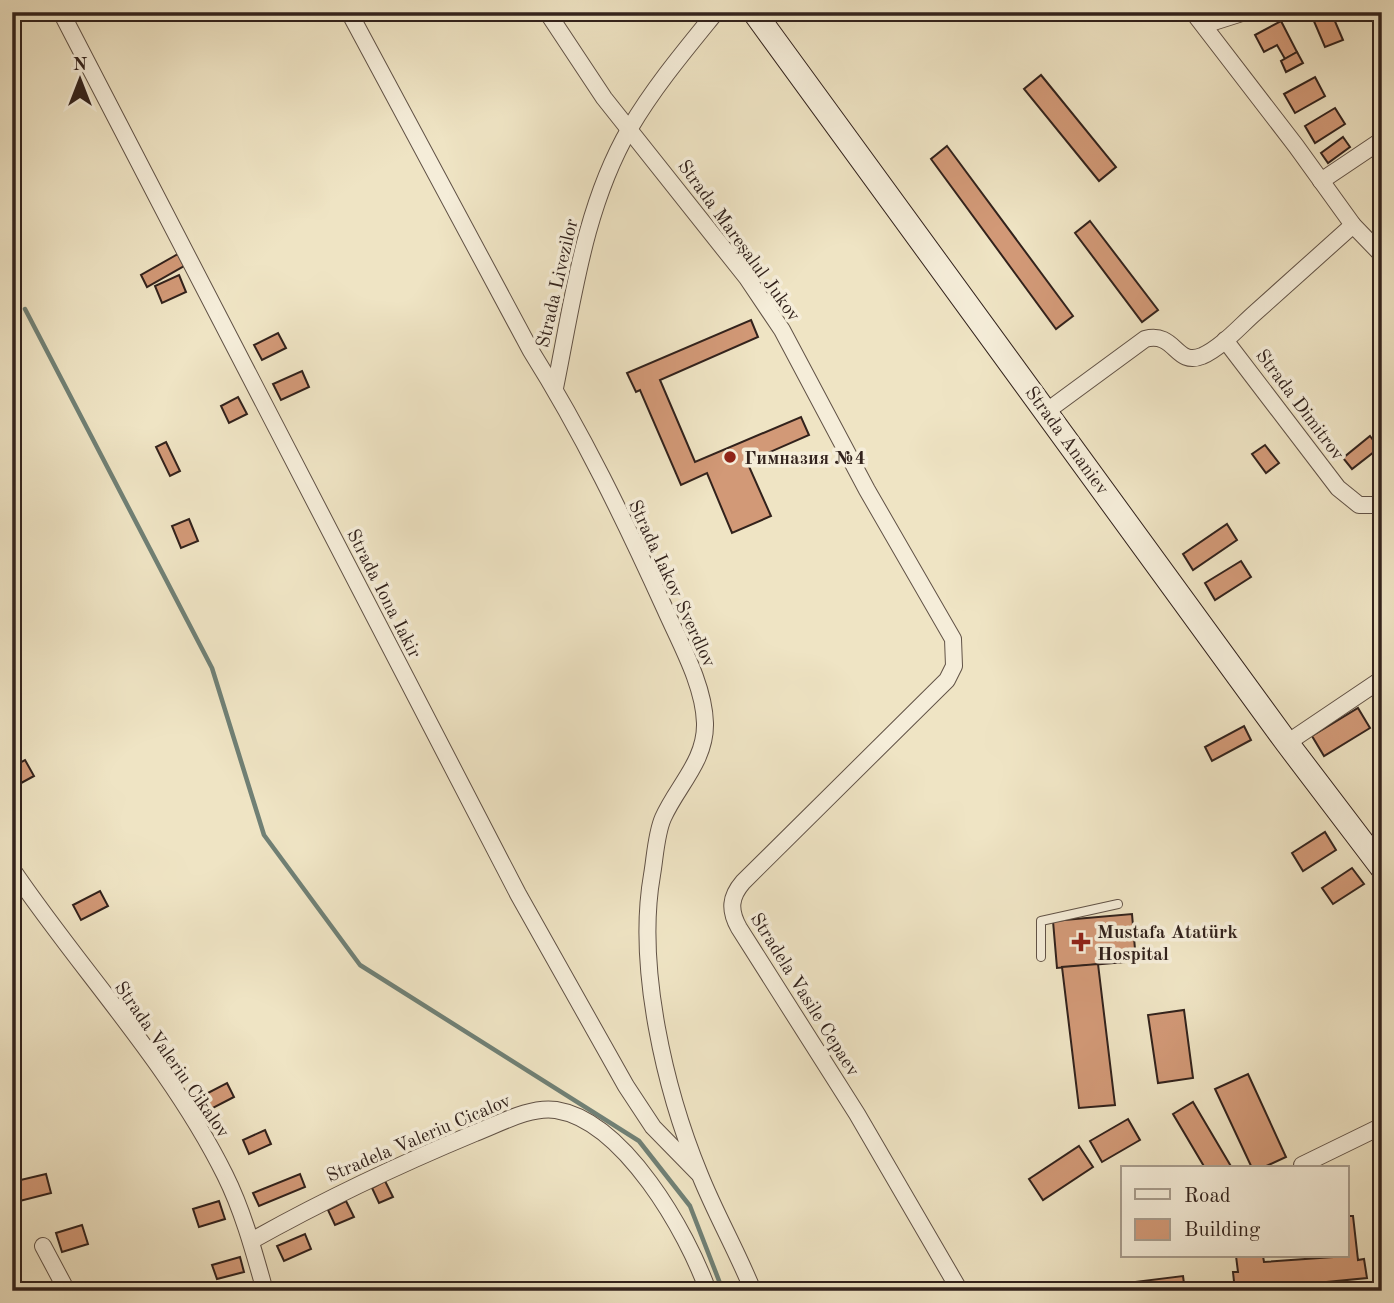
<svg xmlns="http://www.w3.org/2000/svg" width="1394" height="1303" viewBox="0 0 1394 1303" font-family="'Old Standard TT',serif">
<rect width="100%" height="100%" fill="#efe4c4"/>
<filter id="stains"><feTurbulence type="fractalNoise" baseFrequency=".00286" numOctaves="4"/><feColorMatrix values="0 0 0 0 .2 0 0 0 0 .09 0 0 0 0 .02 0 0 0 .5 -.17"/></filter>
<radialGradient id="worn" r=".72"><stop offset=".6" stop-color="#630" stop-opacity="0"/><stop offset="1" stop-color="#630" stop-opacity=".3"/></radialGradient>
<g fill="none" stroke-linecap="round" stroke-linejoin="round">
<path stroke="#708075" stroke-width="4.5" d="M25 309 212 668 264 835 360 965 639 1141 690 1206 723 1291"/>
</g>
<g fill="#d29977" stroke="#32221c" stroke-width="2">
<path d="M1310 12H1331L1343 40 1325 47Z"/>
<path d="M1281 21 1297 52 1285 59 1277 45 1264 52 1255 35Z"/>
<path d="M1297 52 1303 63 1286 72 1281 61Z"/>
<path d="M1041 75 1116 167 1099 181 1024 89Z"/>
<path d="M1315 77 1325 96 1295 113 1284 94Z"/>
<path d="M1335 108 1345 124 1315 143 1305 126Z"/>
<path d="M1343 137 1350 147 1328 163 1321 153Z"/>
<path d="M947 146 1073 316 1056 329 931 159Z"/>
<path d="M1090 221 1158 310 1142 322 1075 233Z"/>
<path d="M178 254 184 266 147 287 141 275Z"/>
<path d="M179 275 186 292 162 303 155 286Z"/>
<path d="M751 320 758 337 660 380 695 462 801 417 809 435 747 462 771 516 732 533 707 473 681 485 640 390 636 392 627 373Z"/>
<path d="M278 333 286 348 262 360 254 345Z"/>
<path d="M302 371 309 387 281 400 273 384Z"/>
<path d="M238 397 247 414 229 423 221 406Z"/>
<path d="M1370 436 1379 448 1352 469 1343 458Z"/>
<path d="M166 442 180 471 170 476 156 447Z"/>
<path d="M1265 445 1279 463 1266 473 1252 454Z"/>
<path d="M189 519 198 541 181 548 172 526Z"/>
<path d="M1227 524 1237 540 1193 570 1183 554Z"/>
<path d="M1241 561 1251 577 1215 600 1205 583Z"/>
<path d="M1358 708 1370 728 1324 756 1312 736Z"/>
<path d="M1244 726 1251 740 1212 761 1205 747Z"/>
<path d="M25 760 34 776 12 788V767Z"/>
<path d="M1325 832 1336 850 1303 871 1292 853Z"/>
<path d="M1352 868 1364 884 1333 904 1322 888Z"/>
<path d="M100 891 108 906 81 920 73 905Z"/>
<path d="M1132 914 1136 961 1057 968 1053 921Z"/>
<path d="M1098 964 1115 1105 1079 1108 1062 967Z"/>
<path d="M1184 1010 1193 1078 1158 1083 1148 1015Z"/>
<path d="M1248 1074 1286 1157 1262 1168H1252L1215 1089Z"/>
<path d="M227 1083 234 1097 209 1110 202 1096Z"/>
<path d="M1193 1102 1232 1168H1205L1173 1114Z"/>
<path d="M1128 1119 1140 1140 1102 1162 1090 1141Z"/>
<path d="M265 1130 271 1144 249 1154 243 1140Z"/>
<path d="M1079 1146 1093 1167 1043 1200 1029 1179Z"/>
<path d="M46 1174 51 1193 12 1203V1182Z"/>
<path d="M300 1174 305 1187 259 1206 253 1193Z"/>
<path d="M385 1181 393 1197 379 1203 372 1188Z"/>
<path d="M219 1201 225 1219 199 1227 193 1209Z"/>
<path d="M346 1201 354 1217 335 1225 328 1210Z"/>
<path d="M1347 1216H1353L1358 1260 1364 1259 1367 1278 1235 1291 1233 1272H1238L1236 1256H1263L1264 1262 1347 1256Z"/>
<path d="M82 1225 88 1244 62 1252 56 1233Z"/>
<path d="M305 1234 311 1249 284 1261 277 1246Z"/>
<path d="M240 1257 244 1272 217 1279 212 1265Z"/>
<path d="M1183 1276 1185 1291H1119L1118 1284Z"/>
</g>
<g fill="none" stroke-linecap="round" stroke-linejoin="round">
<g stroke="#615246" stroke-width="10">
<path id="lane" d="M1041 957V921L1118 904"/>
</g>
<g stroke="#615246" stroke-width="18">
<g id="street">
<path d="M61 12 518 894 626 1086 653 1127 698 1173"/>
<path d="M349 12 531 351C582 432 625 521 665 609 680 643 704 685 705 723 706 761 677 786 663 818 656 834 655 858 652 875 636 967 665 1090 700 1175 716 1215 737 1251 753 1291"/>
<path d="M547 12 604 98 747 278 782 330 867 490 953 639 954 666 947 680 743 882C730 897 729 910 739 928L857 1114 960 1291"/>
<path d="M1193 12 1296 146 1353 225 1382 255"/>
<path d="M1204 25 1245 12"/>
<path d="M1321 181 1382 140"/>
<path d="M1225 340 1338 488 1359 505H1382"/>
<path d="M555 388C573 300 584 207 630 128 654 87 686 49 716 12"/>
<path d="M1047 411 1145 339C1176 331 1175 367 1202 356 1222 347 1240 326 1256 312 1288 283 1321 254 1353 225"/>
<path d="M1287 743 1382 679"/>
<path d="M12 869C81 971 170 1064 225 1175 243 1211 254 1252 265 1291"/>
<path d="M1302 1165 1382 1126"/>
<path d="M251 1241C324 1200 398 1165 475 1133 499 1124 530 1106 556 1110 624 1121 687 1232 708 1291"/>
<path d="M43 1246 67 1291"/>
</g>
</g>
<g stroke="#32221c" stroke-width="25">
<path id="secondary" d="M754 12 1287 743 1382 868"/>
</g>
<use href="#lane" stroke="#f5edd9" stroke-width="8"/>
<use href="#street" stroke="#f5edd9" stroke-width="16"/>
<use href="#secondary" stroke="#f5edd9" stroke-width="23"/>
</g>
<g fill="#8f2418" stroke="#f5edd9" stroke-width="2.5">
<circle cx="730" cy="457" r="7"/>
<path d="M1077.5 931.5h7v7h7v7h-7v7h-7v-7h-7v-7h7z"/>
</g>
<g text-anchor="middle" stroke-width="7" stroke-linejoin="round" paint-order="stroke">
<g font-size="19" fill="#32221c" stroke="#f5edd9">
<text transform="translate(740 240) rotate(54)" y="7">Strada Mareșalul Jukov</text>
<text transform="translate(556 283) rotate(-77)" y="7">Strada Livezilor</text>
<text transform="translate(1301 404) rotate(53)" y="7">Strada Dimitrov</text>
<text transform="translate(1068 440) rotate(54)" y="7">Strada Ananiev</text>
<text transform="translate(673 583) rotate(65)" y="7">Strada Iakov Sverdlov</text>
<text transform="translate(385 593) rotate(63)" y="7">Strada Iona Iakir</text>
<text transform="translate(806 994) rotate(58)" y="7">Stradela Vasile Cepaev</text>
<text transform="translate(173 1059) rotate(55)" y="7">Strada Valeriu Cikalov</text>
<text transform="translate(418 1137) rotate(-23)" y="7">Stradela Valeriu Cicalov</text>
</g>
<g font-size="19" font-weight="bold" fill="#32221c" stroke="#f5edd9" text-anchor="start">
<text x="744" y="464">Гимназия №4</text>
<text x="1097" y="938">Mustafa Atatürk<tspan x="1097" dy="22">Hospital</tspan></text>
</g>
</g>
<rect width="1394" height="1303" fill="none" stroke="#efe4c4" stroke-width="42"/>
<rect x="14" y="14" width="1366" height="1275" fill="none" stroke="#32221c" stroke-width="3.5"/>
<rect x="21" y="21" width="1352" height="1261" fill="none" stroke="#32221c" stroke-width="2"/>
<rect x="1121" y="1166" width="228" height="91" fill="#f5edd9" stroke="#a79c8d" stroke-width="2"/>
<rect x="1135" y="1189" width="35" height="10" fill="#f5edd9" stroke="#a79c8d" stroke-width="2"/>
<text x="1184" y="1202" font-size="21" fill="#32221c">Road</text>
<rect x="1135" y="1219" width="35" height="21" fill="#d29977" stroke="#a79c8d" stroke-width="2"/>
<text x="1184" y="1236" font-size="21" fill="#32221c">Building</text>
<g transform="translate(80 80)" stroke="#f5edd9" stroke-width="5" paint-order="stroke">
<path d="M0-5L12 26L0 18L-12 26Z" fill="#32221c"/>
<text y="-10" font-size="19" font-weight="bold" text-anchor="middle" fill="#32221c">N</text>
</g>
<rect width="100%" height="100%" filter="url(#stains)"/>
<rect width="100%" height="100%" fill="url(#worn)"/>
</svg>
